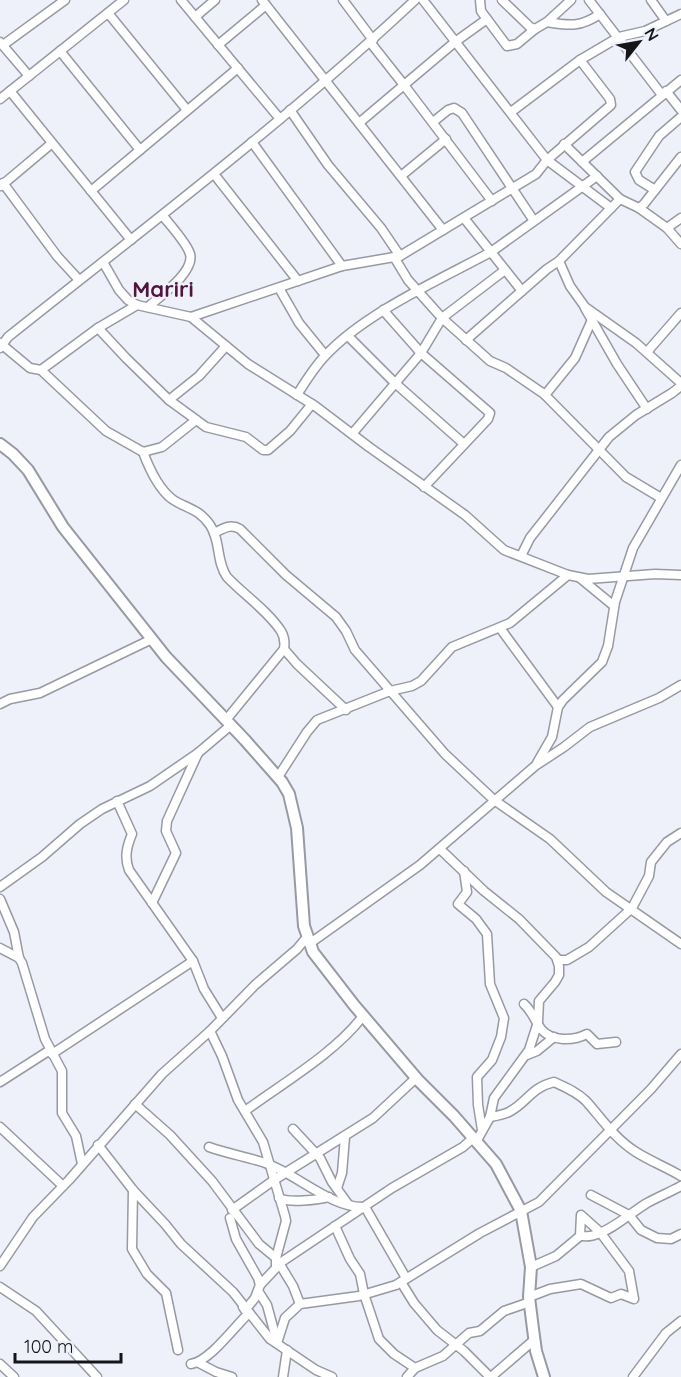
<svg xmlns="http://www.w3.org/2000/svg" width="681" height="1377" viewBox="0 0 681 1377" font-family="Quicksand,sans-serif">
<rect width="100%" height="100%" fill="#eef1fa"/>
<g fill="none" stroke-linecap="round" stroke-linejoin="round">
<g stroke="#979aa2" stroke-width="11">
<g id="minor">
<path d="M181 0 280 119"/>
<path d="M262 0 443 230"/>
<path d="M343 0 373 40"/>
<path d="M423 0 547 160 611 208"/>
<path d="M480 0 481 11 507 46 517 44 535 29"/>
<path d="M502 0 530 27 535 29 547 22C570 26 581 27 600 14"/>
<path d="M589 0 662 95"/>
<path d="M651 0 666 21"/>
<path d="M108 13 187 110"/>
<path d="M195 17 215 0"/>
<path d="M547 22 571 0"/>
<path d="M0 42 29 76"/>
<path d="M370 42 404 85 455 42 487 19"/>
<path d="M3 45 65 0"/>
<path d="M218 45 266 5"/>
<path d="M60 51 140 150"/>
<path d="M10 91 131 240"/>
<path d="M666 91 681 110"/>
<path d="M0 99 124 0"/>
<path d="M290 110 328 165 381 228 400 256"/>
<path d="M511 112 580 60 619 37 645 31 681 14"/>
<path d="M433 122 448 110 454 108 462 113 534 221"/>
<path d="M359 123 404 85 492 201"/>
<path d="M252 142 342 266"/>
<path d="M564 144 620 199 639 208 667 228 681 218"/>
<path d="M582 162 681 80"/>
<path d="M214 174 298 281"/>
<path d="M401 176 446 139"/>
<path d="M3 183 57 256 79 280"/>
<path d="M1 186 51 144"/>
<path d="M655 190 639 180 635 172 659 136 681 117"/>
<path d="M91 191 238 68"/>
<path d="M639 208 644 204 681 157"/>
<path d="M667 228 681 244"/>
<path d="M394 257 408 280 442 318 490 361 506 368 544 394 626 477 661 498"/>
<path d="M559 261 570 286 585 307 636 343 681 383"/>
<path d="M103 262 119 290 128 300 137 305 191 317 248 364 315 406 369 447 465 515 504 550 568 575 588 579 655 574 681 575"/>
<path d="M279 288 299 323 325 355"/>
<path d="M522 291 491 252 597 176"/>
<path d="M148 307C160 296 195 272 190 254 187 243 170 225 163 216"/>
<path d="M585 308 617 364 647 409"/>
<path d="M383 310 421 353 442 318 505 270"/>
<path d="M191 317 342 266 400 256 536 174 547 160 611 105 610 99 580 60"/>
<path d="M98 328 126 358 169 400 199 376 226 346"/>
<path d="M348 336 395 383 464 444"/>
<path d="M466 340 547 269 559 261 620 199"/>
<path d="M0 343 30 368 41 370 98 328 137 305"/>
<path d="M0 348 8 337C146 227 286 121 415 0"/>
<path d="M647 352 681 313"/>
<path d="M41 370 106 431 143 452 162 447 196 420"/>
<path d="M297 395C305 382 313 369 324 357 363 314 439 280 491 252L464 218"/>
<path d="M545 395 575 358 591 322"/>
<path d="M169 400 206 427 246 437 263 450H268L290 431 312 404"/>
<path d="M352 434 421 353 490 413 488 419 424 487"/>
<path d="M143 452C149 468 159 489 172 499 187 509 198 508 210 525 221 541 216 562 227 577 244 595 267 610 281 631 284 636 285 643 284 649L226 720"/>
<path d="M214 533C223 529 230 523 240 529L286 575 336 617 346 631 355 650 445 754 494 800 550 839 606 892 681 944"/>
<path d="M521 556 530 538 609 437 636 415 672 393 681 386"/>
<path d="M580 578 614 606"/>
<path d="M500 628 558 707"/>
<path d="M284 649 297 664 346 710"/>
<path d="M0 704 10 699 40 693 152 639"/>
<path d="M537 763 552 737 558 707 563 700 602 662 608 646 615 602 633 548 681 465"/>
<path d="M278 777 307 732 317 720 390 691 412 686 421 681 452 647 510 623 568 575"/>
<path d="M117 801 132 834C127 846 124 857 129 870L193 961 204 989 222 1018"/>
<path d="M440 849 484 891 519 919 556 957 559 966V975L555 982 539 1001 538 1022 529 1050 494 1098 490 1117 476 1142"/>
<path d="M464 871 467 892 458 904 476 919 487 934 490 984 504 1018 501 1037 492 1060 477 1077 478 1105 482 1130"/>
<path d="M0 887 42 857 80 824 102 809 150 786 198 753 231 725"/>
<path d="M0 899 14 932 19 958"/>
<path d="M152 903 176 853 166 831 167 821 198 753"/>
<path d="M309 944 420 865 535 766 564 747 590 727 659 698 681 685"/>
<path d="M0 948 19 958 22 963 45 1039 62 1071V1113L76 1136 82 1164"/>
<path d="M558 960H567L589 947 632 908 649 876 651 862 667 842 681 833"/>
<path d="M524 1004C532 1011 535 1021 541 1029 552 1042 573 1041 587 1034L597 1044 616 1042"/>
<path d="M210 1031 222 1056 238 1100 263 1142 285 1216 286 1221 276 1258V1268L260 1285"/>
<path d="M52 1054 193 961"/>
<path d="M527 1055 537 1051 554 1037"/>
<path d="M0 1082 50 1050"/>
<path d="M135 1104 170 1135 212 1181 259 1244 276 1258 293 1286 300 1304"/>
<path d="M245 1111C283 1083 335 1053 363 1016"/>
<path d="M490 1117C496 1116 503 1115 509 1112 528 1102 530 1088 554 1082 565 1087 577 1092 586 1101 602 1119 615 1139 636 1152 650 1161 666 1167 681 1176"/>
<path d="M0 1127 63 1186"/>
<path d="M293 1129 320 1158 332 1182 348 1204"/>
<path d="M98 1145 133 1190 165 1224 181 1244 233 1292 270 1339 316 1370 332 1377"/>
<path d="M209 1147C226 1153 242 1156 259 1161 293 1170 330 1209 365 1207L406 1278"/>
<path d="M337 1188 342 1173 345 1137"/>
<path d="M133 1190 132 1249 147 1274 166 1293 178 1350"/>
<path d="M591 1195 629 1215 641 1230 657 1238 671 1239 681 1234"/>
<path d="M279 1198C288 1203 319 1200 329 1197"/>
<path d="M232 1210 274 1180 373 1118 416 1078"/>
<path d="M230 1218 236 1239 258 1278 260 1285 255 1298 245 1310 243 1307"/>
<path d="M335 1226 350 1259 360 1274 364 1294 379 1339 394 1354 415 1368"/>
<path d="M277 1265 392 1188 463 1147 473 1138"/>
<path d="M0 1266 33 1217 69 1180 162 1074 210 1031 255 985 297 949 307 937"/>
<path d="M531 1267 556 1256 580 1236"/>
<path d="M401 1282 414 1303 437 1330 464 1351 490 1377"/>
<path d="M0 1287 36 1311 97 1377"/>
<path d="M258 1291 267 1305 277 1342"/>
<path d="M529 1297 550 1289 581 1284 611 1298 621 1294 634 1299 629 1271 600 1232 581 1215 580 1236C584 1236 590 1237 594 1235 611 1231 632 1212 647 1203 658 1197 670 1192 681 1186"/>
<path d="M277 1343 285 1318 300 1304 359 1296 396 1285 480 1233 539 1202 651 1089 681 1054"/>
<path d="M199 1363 216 1372 232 1377"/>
<path d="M0 1364 14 1377"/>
<path d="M191 1364C210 1361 234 1327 249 1313"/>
<path d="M283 1377 287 1350"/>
<path d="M407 1377 415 1368 443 1356 469 1333 480 1331 504 1311 530 1302"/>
<path d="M491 1377 534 1340"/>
<path d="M633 1377 666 1333 681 1321"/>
</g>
</g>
<g stroke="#979aa2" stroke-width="14">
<path id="tertiary" d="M0 444 13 454 28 470 63 527 166 657 245 740 282 782 289 794 297 828 304 926 313 952 354 1005 418 1080 454 1116 496 1164 521 1211 531 1267 529 1297 533 1329 536 1351 544 1377"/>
</g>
<use href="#minor" stroke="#fff" stroke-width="8"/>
<use href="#tertiary" stroke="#fff" stroke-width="10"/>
</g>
<g text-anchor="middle" stroke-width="5" stroke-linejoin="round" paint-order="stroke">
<g font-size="22" font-weight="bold" fill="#4f153d" stroke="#eef1fa">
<text x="163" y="297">Mariri</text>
</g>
</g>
<g transform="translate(639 42) rotate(59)" stroke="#eef1fa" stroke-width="4.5" paint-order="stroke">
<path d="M0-4.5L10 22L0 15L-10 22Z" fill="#151518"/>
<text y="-9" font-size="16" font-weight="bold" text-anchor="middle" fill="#151518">N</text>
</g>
<path d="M15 1353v9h106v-9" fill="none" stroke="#151518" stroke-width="3"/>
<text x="24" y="1353" font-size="18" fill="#151518" stroke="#eef1fa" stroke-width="4.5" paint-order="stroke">100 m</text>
</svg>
